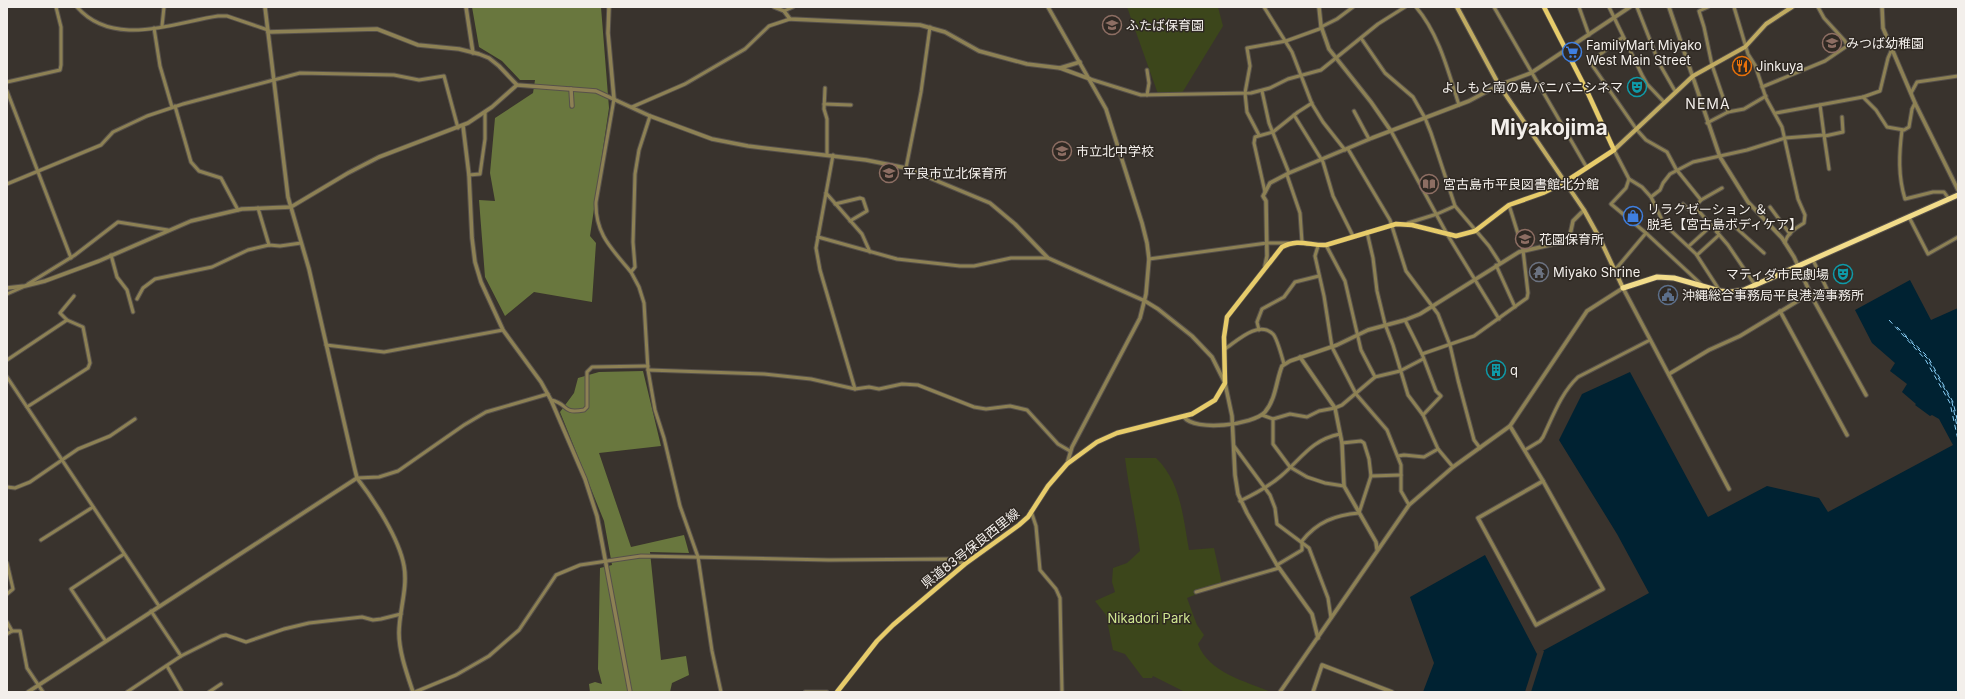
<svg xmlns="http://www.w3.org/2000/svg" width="1965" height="699" viewBox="0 0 1965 699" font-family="Inter,'Noto Sans JP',sans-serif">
<rect width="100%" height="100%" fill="#39332d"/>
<g fill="#3c461b">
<path d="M1127 7H1218L1223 26 1182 93 1158 94Z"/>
<path d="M1125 458H1156C1181 482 1183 517 1189 550L1214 548 1222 584 1187 598 1197 625 1204 635 1198 644C1209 673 1245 681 1271 692H1185L1153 676 1152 678H1143L1125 654 1113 650 1106 615 1095 601 1115 592 1112 582 1113 568 1127 563 1140 551C1136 520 1129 490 1125 458Z"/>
</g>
<g fill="#69773e">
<path d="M472 7H601L609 108 590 236 596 243 592 302 534 292 505 316 485 277 479 200 495 201 490 173 495 118 533 93 535 80H520L502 61 479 47Z"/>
<path d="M643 371 661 446 599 453 631 547 684 535 689 553 650 552 661 660 686 656 689 675 672 683 670 692H590L589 684 595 682 602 684 598 669 600 568 612 565 604 521 560 412 574 393 578 378 599 372Z"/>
</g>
<path fill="#002232" d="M1910 280 1931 320 1958 308V692H1423L1434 663 1410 597 1485 555 1537 654 1649 593 1617 534 1559 440 1582 394 1630 372 1708 517 1767 486 1819 498 1828 512 1953 445 1939 419 1932 415 1930 416 1915 405 1916 404 1902 392 1907 384 1890 371 1895 363 1872 343 1855 310Z"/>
<path fill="#39332d" d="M1540 650 1544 651 1531 692H1525L1538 651Z"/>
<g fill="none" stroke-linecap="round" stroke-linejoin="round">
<g stroke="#8ad1f9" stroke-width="1" stroke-dasharray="5 4" stroke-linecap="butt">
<path d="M1889 320 1925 359 1950 403 1958 440"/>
<path d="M1897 327 1928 357 1953 402 1958 423"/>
<path d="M1905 336 1927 358 1952 402 1958 431"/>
</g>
<g stroke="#57514b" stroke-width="5">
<g id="minor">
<path d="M77 7C113 48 172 23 218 16H227L268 30"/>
<path d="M1264 7 1292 52 1312 104 1323 122 1345 150"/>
<path d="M1416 7C1439 34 1448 71 1459 105"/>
<path d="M1494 7 1587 168"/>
<path d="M1579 7 1589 35"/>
<path d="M1609 7 1642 75 1647 84 1664 102"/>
<path d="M1637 7 1659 63 1675 91"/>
<path d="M1708 7 1699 11 1704 27 1712 65 1728 112"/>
<path d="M1734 7 1748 54 1755 65 1766 98 1782 127 1798 199 1805 215 1804 223C1796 228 1787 233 1785 243"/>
<path d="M784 11 793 7"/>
<path d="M162 26 164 7"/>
<path d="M1321 27 1337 19 1353 7"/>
<path d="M154 28 160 66 172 107"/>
<path d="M1623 37 1590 62 1637 130 1646 140 1667 152 1676 169 1701 200"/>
<path d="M1361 38 1385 73 1413 97 1425 118 1431 133 1455 206 1489 246 1500 263"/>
<path d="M1147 70 1149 83 1147 95"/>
<path d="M1090 79 1141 95 1251 93 1270 88 1288 79 1321 70 1378 24 1405 7"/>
<path d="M7 82 60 70 61 65V27L56 7"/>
<path d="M1762 87 1825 61 1847 46 1845 41 1824 18 1818 7"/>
<path d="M825 88 824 109 827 119V155"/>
<path d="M7 91 71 258"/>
<path d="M1262 91 1269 123 1289 173"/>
<path d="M1911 93 1917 82 1958 76"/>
<path d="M1863 97 1880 91 1888 58 1892 49"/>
<path d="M614 99 596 202C595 234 612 249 631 272"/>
<path d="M824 104 851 105"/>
<path d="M175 106 191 162 199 171 221 178 238 210"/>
<path d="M632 107 685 84 745 49 769 26 790 19"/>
<path d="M1354 111 1369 139"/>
<path d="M1776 113 1863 97 1876 110 1887 127 1904 130 1909 127 1912 109 1915 103"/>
<path d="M1294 115 1323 162 1333 196 1353 236"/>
<path d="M650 116 639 150 635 174 633 242 635 267 631 272 639 287 644 303 648 370 655 410 664 438 680 506 698 557 712 651 721 692"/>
<path d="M1707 123 1728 112 1744 109 1766 96"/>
<path d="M1902 130C1899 154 1898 176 1905 199L1933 192H1944L1949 199"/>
<path d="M1391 131 1447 234 1499 319"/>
<path d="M1259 135 1247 112 1245 93 1250 66 1247 48 1286 41 1322 28"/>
<path d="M1824 135 1829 169"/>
<path d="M1825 136 1843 132 1842 117"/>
<path d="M1348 149 1390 220 1406 271 1438 314 1450 345 1458 380 1474 440 1480 448"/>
<path d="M1614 150 1629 179 1642 187 1651 197 1664 224 1696 254 1720 291"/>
<path d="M833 155 816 248 820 270 855 389"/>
<path d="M906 168 921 92 930 27"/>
<path d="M469 175 480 174 485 139V112"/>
<path d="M1287 175 1300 213 1302 242"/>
<path d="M1629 179 1626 188 1611 204 1646 233 1701 284"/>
<path d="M7 184 101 145 113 132 147 116 183 104 300 73 394 75 419 80 444 76 458 128"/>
<path d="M1722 188 1701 200 1696 206 1697 209 1728 245 1755 285"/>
<path d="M1265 192 1254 143 1255 137 1273 132 1298 112 1312 103"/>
<path d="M826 193 862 234 870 252"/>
<path d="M1651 197 1660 190 1663 183 1670 174 1693 162 1747 150 1785 138 1824 135 1820 105"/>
<path d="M835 204 860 198 863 199 867 211 850 221"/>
<path d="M1683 204 1688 209 1696 206"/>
<path d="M1770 207 1790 234"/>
<path d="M258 208 269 245"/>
<path d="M1909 217 1928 254 1958 237"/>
<path d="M1408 223 1437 214 1455 206"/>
<path d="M1367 232 1373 258 1377 291 1385 324 1393 345 1408 395 1423 415 1438 449 1453 467"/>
<path d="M1717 232 1726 226 1733 225 1764 253"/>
<path d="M818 237 897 259 960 266H974L1011 258H1048"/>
<path d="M1326 245 1345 281 1361 350 1375 377"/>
<path d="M1318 246 1315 256 1324 296 1332 347 1356 394 1387 430 1401 465V491L1409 505"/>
<path d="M1689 246 1711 226"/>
<path d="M111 255 117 277 127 290 133 312"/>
<path d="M1697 255 1719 235"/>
<path d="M1149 259 1267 243H1288"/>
<path d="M1496 265 1515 307"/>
<path d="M1615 270 1646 233"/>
<path d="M28 284 75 255 118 222 168 230"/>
<path d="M7 294 23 287"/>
<path d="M1812 297 1827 289 1813 260"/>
<path d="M137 299 143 288 155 279 212 267 248 250 269 245 280 246 301 243"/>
<path d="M1405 320 1422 354 1436 391 1441 396 1423 415"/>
<path d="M1259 330 1257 322 1262 309 1284 297 1295 282 1319 276"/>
<path d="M326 345 384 352 503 330"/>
<path d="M1225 349C1237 341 1258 320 1273 334 1277 338 1282 357 1284 364"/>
<path d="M1422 354 1474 336 1527 298 1528 293 1523 250 1509 205"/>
<path d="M7 360 67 320"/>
<path d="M648 370 764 374 811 379 855 389 869 387 879 389 902 384 918 385 974 407 986 409 1010 406 1027 410 1058 444 1070 451"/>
<path d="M7 377 159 606"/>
<path d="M551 400C570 404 560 414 584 410L587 407V372L592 367 648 366"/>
<path d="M27 407 88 368 90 363 83 327 67 320 60 313 74 296"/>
<path d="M1262 415 1273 419 1290 414 1307 417 1319 411 1335 408 1342 405 1375 377 1400 371 1423 359"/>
<path d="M1273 419V444L1290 467 1307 477 1325 483 1344 486"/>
<path d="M1234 446 1270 495 1275 508 1277 524 1309 548 1328 598 1331 618"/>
<path d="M1525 450 1540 441 1543 437C1553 416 1561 393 1578 377L1650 340"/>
<path d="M1398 456 1404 455 1424 457 1438 449"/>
<path d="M1371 476 1401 475"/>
<path d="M357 478 379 477 398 471 464 425 486 412 548 394"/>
<path d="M7 487 15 488 30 482 78 449 110 436 135 419"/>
<path d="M1240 501C1255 494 1268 487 1281 476 1302 458 1311 440 1340 434"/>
<path d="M1031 511 1036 526 1040 570 1056 589 1060 598 1062 692"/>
<path d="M41 540 93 507"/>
<path d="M7 563 13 589 7 594"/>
<path d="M1277 565 1302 550V541C1317 522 1335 515 1359 513L1371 476 1369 459 1364 443 1361 441 1342 443"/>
<path d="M1196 592 1279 568"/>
<path d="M151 611 181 656"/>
<path d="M7 622 12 631"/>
<path d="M7 634 12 631H20L27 668 43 692"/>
<path d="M105 640 71 589 124 554"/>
<path d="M167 666 182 692"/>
<path d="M127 692 181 656 221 636 226 635 246 642 284 629 309 623 362 617 373 620 381 619 401 614"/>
<path d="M209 692 221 684"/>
<path d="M415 692 456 675 489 656 519 630 556 575 580 565 641 556 829 560 950 559 965 564"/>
<path d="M805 692H827"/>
</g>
</g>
<g stroke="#57514b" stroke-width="5.5">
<g id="tertiary">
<path d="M265 7 288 197 309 269 355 470 357 478C374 500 399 538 404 566 408 588 399 611 399 633 399 652 407 674 413 692"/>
<path d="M466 7 473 53"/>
<path d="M609 7 608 33 614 99"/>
<path d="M774 7 784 11 790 19 920 25 945 32 979 51 1027 64 1060 68 1090 79"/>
<path d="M1048 7 1106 109 1142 223 1147 243 1149 259 1146 294 1140 318 1072 447 1067 464"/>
<path d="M1319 7 1321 26 1329 49 1371 102 1391 131"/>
<path d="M1669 7 1720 157 1748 202 1782 238 1794 257 1812 297 1866 395"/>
<path d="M1882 7 1883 28 1915 103 1958 190"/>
<path d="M268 32 377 29 418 45 459 49 479 54 489 58 499 66 517 85 596 91 650 116 712 139 748 146 866 160 906 168 990 203 1015 224 1048 258 1145 301 1158 309 1192 336 1212 357 1225 383 1232 416 1235 475 1238 494 1247 513 1277 565 1312 614 1318 638"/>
<path d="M1060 68 1080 62"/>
<path d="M571 89 572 106"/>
<path d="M463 126 469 175 472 238 475 262 481 282 503 330 541 382 551 400 585 479 597 516 630 692"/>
<path d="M1265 266 1267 256 1266 201 1263 196 1270 183 1289 173 1372 138 1469 101 1499 85 1531 73 1630 7"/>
<path d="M7 288 25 286 45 281 99 261 191 221 242 209 291 207 348 173 379 157 468 123 492 107 517 85"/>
<path d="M1780 311 1847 435"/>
<path d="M1300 357 1335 408 1342 443 1344 486 1376 542 1377 549"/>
<path d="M1669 374 1709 350 1740 336 1811 293"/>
<path d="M1184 417C1195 432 1253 425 1265 412 1276 399 1276 381 1282 366L1290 361 1337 345 1368 330 1405 320 1420 314 1519 252 1563 242 1570 235 1573 221 1584 210"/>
<path d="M1510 426 1543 481"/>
<path d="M1543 481 1603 589 1536 625 1478 518Z"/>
<path d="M28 692 357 478"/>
<path d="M1280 692 1409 505 1453 467 1510 426 1587 311 1623 288 1729 489"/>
<path d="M1313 692 1322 665 1392 692"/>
</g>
</g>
<g stroke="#57514b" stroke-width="6">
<g id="secondary">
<path d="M1457 7 1499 85 1584 210 1600 239 1623 288"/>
<path d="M1614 150 1693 76 1745 47 1766 24 1792 7"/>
</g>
</g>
<g stroke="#57514b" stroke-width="6">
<path id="primary" d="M837 692 877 641 893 625 965 564 1019 525 1028 517 1048 486 1067 464 1097 442 1117 433 1192 414 1215 400 1225 383 1224 337 1227 317 1282 247C1298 238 1311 246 1326 245L1396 224 1412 225 1456 236 1475 231 1509 205 1543 193 1565 182 1614 150 1586 89 1544 7"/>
</g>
<g stroke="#57514b" stroke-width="7">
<path id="trunk" d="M1623 288 1657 277 1674 278 1720 291 1731 292 1744 290 1958 195"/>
</g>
<use href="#minor" stroke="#8d8154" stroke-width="3"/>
<use href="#tertiary" stroke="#8d8154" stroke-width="3.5"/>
<use href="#secondary" stroke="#c0ab61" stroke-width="4"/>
<use href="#primary" stroke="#e7cc6a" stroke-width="4.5"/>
<use href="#trunk" stroke="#f2dc8a" stroke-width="5"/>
</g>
<defs>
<g id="school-ring" transform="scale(1)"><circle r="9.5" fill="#2f2923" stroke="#8d6e63" stroke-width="1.5"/><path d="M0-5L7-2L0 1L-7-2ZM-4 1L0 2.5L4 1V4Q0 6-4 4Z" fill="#8d6e63"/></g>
<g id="supermarket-ring" transform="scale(1)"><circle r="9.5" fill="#2f2923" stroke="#3f7fe0" stroke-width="1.5"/><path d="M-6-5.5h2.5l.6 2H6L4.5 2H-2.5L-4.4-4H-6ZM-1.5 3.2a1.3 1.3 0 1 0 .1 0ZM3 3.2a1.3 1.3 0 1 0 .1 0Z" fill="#3f7fe0"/></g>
<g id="restaurant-ring" transform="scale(1)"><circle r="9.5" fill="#2f2923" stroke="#e8710a" stroke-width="1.5"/><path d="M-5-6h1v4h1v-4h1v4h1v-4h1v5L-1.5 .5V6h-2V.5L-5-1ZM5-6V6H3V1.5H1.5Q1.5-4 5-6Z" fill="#e8710a"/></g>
<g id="theatre-ring" transform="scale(1)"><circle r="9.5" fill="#2f2923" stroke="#0f9aa8" stroke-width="1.5"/><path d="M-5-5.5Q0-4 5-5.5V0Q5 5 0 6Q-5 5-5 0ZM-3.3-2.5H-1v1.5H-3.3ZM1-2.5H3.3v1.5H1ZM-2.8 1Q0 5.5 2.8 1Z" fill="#0f9aa8"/></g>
<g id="library-ring" transform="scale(1)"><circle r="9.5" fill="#2f2923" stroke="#8d6e63" stroke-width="1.5"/><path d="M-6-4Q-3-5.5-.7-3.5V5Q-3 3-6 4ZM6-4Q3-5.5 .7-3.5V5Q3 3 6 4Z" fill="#8d6e63"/></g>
<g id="shop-ring" transform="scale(1)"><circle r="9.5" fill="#2f2923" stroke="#3f7fe0" stroke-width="1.5"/><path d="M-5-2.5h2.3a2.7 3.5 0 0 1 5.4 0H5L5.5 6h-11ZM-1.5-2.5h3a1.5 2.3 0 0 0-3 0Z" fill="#3f7fe0"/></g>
<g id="temple-ring" transform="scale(1)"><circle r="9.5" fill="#2f2923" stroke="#6b7280" stroke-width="1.5"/><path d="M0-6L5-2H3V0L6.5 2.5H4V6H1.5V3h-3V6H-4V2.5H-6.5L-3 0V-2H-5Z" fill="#6b7280"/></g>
<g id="civic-ring" transform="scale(1)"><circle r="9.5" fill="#2f2923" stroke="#5c6f8a" stroke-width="1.5"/><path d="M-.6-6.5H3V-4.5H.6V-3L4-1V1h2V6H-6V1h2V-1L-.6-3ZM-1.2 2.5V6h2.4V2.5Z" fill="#5c6f8a"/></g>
<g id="building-ring" transform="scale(1)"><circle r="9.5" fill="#2f2923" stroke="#0f9aa8" stroke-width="1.5"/><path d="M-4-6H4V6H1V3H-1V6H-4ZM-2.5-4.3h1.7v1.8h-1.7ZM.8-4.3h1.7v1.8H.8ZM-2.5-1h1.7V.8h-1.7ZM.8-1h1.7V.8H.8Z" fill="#0f9aa8"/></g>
</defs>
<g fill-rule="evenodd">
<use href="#school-ring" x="1112" y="25"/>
<use href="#school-ring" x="1832" y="43"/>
<use href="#supermarket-ring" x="1572" y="52"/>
<use href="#restaurant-ring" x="1742" y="66"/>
<use href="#theatre-ring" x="1637" y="87"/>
<use href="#school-ring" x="1062" y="151"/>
<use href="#school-ring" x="889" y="173"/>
<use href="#library-ring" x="1429" y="184"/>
<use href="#shop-ring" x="1633" y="216"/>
<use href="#school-ring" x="1525" y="239"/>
<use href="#temple-ring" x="1539" y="272"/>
<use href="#theatre-ring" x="1843" y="274"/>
<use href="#civic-ring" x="1668" y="295"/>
<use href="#building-ring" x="1496" y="370"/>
</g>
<g text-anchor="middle" stroke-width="3" stroke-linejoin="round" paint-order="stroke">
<g font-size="13" fill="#f3efeb" stroke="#2f2923" text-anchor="start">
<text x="1126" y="30">ふたば保育園</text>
<text x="1846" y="48">みつば幼稚園</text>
<text x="1586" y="50">FamilyMart Miyako<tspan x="1586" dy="15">West Main Street</tspan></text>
<text x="1756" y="71">Jinkuya</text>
<text x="1623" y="92" text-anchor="end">よしもと南の島パニパニシネマ</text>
<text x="1076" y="156">市立北中学校</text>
<text x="903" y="178">平良市立北保育所</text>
<text x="1443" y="189">宮古島市平良図書館北分館</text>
<text x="1647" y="214">リラクゼーション ＆<tspan x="1647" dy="15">脱毛【宮古島ボディケア】</tspan></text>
<text x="1539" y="244">花園保育所</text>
<text x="1553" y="277">Miyako Shrine</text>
<text x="1829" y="279" text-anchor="end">マティダ市民劇場</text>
<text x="1682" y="300">沖縄総合事務局平良港湾事務所</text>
<text x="1510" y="375">q</text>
</g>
<g font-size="13" fill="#f3efeb" stroke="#2f2923">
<text transform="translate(970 548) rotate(-38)" y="5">県道83号保良西里線</text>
</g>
<g font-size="13" fill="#d0e791" stroke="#2f2923">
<text x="1149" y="623">Nikadori Park</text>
</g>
<g font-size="14" letter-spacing="1" fill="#f3efeb" stroke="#2f2923">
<text x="1708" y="109">NEMA</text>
</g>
<g font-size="21" font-weight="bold" fill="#f3efeb" stroke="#2f2923">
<text x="1549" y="135">Miyakojima</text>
</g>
</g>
<rect width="1965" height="699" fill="none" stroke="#f3efeb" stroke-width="16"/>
</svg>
